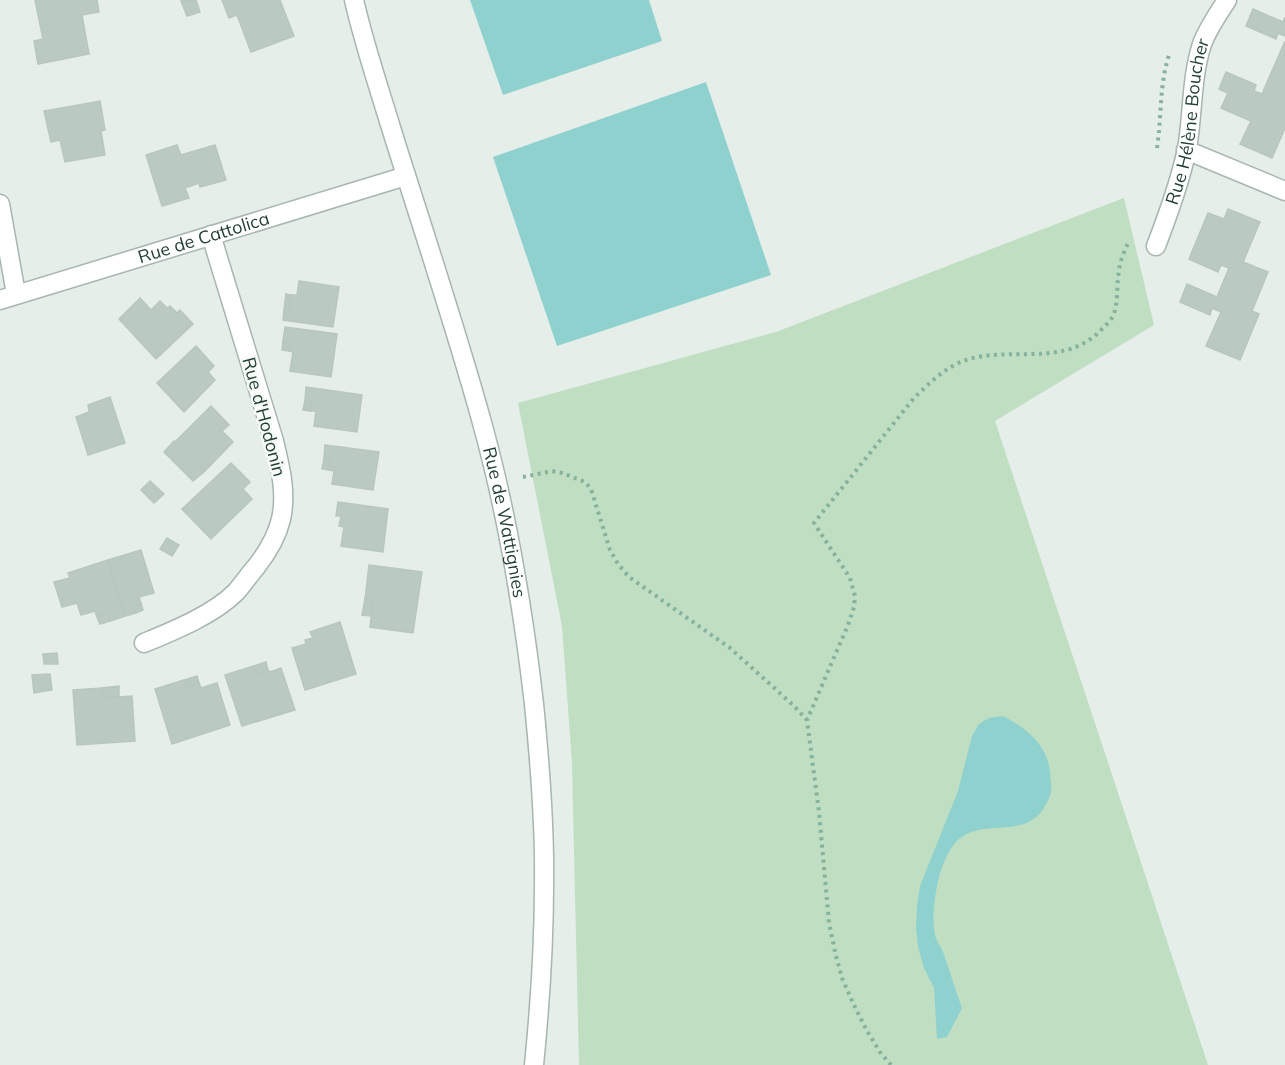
<svg xmlns="http://www.w3.org/2000/svg" width="1285" height="1065" viewBox="0 0 1285 1065" font-family="Mulish,sans-serif">
<rect width="100%" height="100%" fill="#e5eee8"/>
<path fill="#bfdec2" d="M1124 198 1154 325 995 421 1208 1065H579L572 763 562 626 518 403 776 332Z"/>
<g fill="#8fd1cf">
<path d="M470 0H649L662 41 503 95Z"/>
<path d="M706 82 771 275 557 346 493 157Z"/>
<path d="M1003 716C1026 728 1048 745 1050 773 1050 778 1052 786 1051 791 1051 795 1048 800 1046 804 1026 845 976 812 952 847 938 866 930 912 935 935 936 941 941 946 943 952 950 971 955 990 962 1008L947 1037 937 1039 934 988 924 968 918 947 916 928 917 907 920 886 958 791 972 736 979 724 989 718Z"/>
</g>
<g fill="#bac9c1" stroke="#b8c7be" stroke-width="1.5">
<path d="M35 0H97L99 12 82 15 89 54 38 64 34 41 43 39Z"/>
<path d="M196 0 200 12 187 16 181 1Z"/>
<path d="M222 0H280L294 36 251 52 237 15 229 18Z"/>
<path d="M1253 9 1283 22 1285 17V36L1278 33 1276 39 1246 26Z"/>
<path d="M1285 41V128L1272 158 1240 144 1251 121 1221 108 1228 93 1219 89 1226 72 1256 85 1254 91 1262 94Z"/>
<path d="M100 101 105 130 101 131 105 155 65 162 60 140 51 142 44 111Z"/>
<path d="M177 145 181 155 215 145 226 180 200 187 199 183 185 188 189 198 162 206 146 155Z"/>
<path d="M1228 209 1260 222 1243 262 1268 272 1252 311 1259 314 1240 360 1206 346 1221 312 1212 308 1210 315 1180 302 1187 284 1217 297 1229 268 1221 265 1218 272 1189 259 1208 213 1224 219Z"/>
<path d="M299 281 339 287 333 327 283 320 284 310H289L291 295H297Z"/>
<path d="M286 294 291 295 289 310H284Z"/>
<path d="M140 298 151 310 160 301 167 308 170 306 177 313 180 310 193 324 156 359 119 319Z"/>
<path d="M285 327 337 334 331 377 290 371 293 352 289 351 290 342 283 341Z"/>
<path d="M283 341 290 342 289 351 282 350Z"/>
<path d="M196 346 214 366 208 372 215 380 184 412 157 383Z"/>
<path d="M306 387 362 395 357 432 314 426 316 411H310L312 401 305 400Z"/>
<path d="M110 397 125 443 88 455 76 417 89 412 88 405Z"/>
<path d="M305 400 312 401 310 411 303 410Z"/>
<path d="M211 406 229 425 222 431 233 442 205 471 175 442Z"/>
<path d="M174 441 205 471 193 481 164 452Z"/>
<path d="M325 445 379 452 373 490 332 484 334 471 328 470 329 460 324 458Z"/>
<path d="M324 458 329 460 328 470 322 469Z"/>
<path d="M231 463 250 482 243 489 252 499 211 539 182 509Z"/>
<path d="M150 481 164 494 154 503 141 490Z"/>
<path d="M338 502 388 509 383 552 341 546 344 527 339 526 341 516H336Z"/>
<path d="M167 538 179 545 172 556 160 549Z"/>
<path d="M141 550 154 593 139 597 141 603 134 606 136 613 125 616 108 560Z"/>
<path d="M108 560 125 616 110 621 107 614 97 617 95 611 81 615 77 603 62 607 54 582 70 578 68 573Z"/>
<path d="M369 565 422 572 413 633 370 627 373 600 365 599Z"/>
<path d="M365 599 373 600 371 616 362 615Z"/>
<path d="M141 603 143 610 136 613 134 606Z"/>
<path d="M107 614 110 621 100 624 97 617Z"/>
<path d="M340 622 356 674 305 690 292 648 306 644 305 640 313 638 310 632Z"/>
<path d="M57 653 58 664H44L43 654Z"/>
<path d="M266 662 268 670 257 674 254 666Z"/>
<path d="M254 666 257 674 268 670 270 672 281 668 295 710 242 726 225 675Z"/>
<path d="M50 674 52 690 34 693 32 675Z"/>
<path d="M197 676 199 683 187 687 184 680Z"/>
<path d="M184 680 187 687 199 683 201 688 217 683 230 725 172 744 155 689Z"/>
<path d="M119 686V697L103 698 102 688Z"/>
<path d="M102 688 103 698 132 696 135 741 77 745 73 690Z"/>
</g>
<g fill="none" stroke-linecap="round" stroke-linejoin="round">
<g stroke="#a7b6ae" stroke-width="21">
<g id="minor">
<path d="M1186 150 1285 191"/>
<path d="M0 204 16 294"/>
<path id="s1" d="M1156 246C1168 215 1180 182 1187 149 1193 115 1191 78 1202 44 1208 28 1218 14 1227 0"/>
<path id="s2" d="M0 300 406 176"/>
<path d="M144 643C173 631 213 615 236 592 243 584 249 575 256 567 267 553 277 536 281 519 287 493 280 466 274 441L211 235"/>
</g>
</g>
<g stroke="#a7b6ae" stroke-width="21">
<g id="tertiary">
<path id="s3" d="M354 0C364 44 379 88 392 131 422 227 454 322 481 419 507 512 523 608 534 704 540 764 545 824 544 885 544 945 540 1005 534 1065"/>
</g>
</g>
<g stroke="#86b19c" stroke-width="4" stroke-dasharray="3 4.5" stroke-linecap="butt">
<path d="M1157 148C1162 115 1159 83 1170 52"/>
<path d="M523 477 552 471 562 473 585 482 591 489 610 550 618 564 629 577 730 648 793 705 807 720"/>
<path d="M891 1065 880 1052 866 1029 853 1003 842 978 836 956 829 923 819 812 807 720 848 625 854 607 855 596 850 578 814 523 914 398C930 383 945 367 966 360 1008 346 1062 367 1098 333 1103 328 1109 323 1113 316 1119 302 1116 286 1119 271 1120 260 1125 250 1129 241"/>
</g>
<use href="#minor" stroke="#fff" stroke-width="18"/>
<use href="#tertiary" stroke="#fff" stroke-width="18"/>
</g>
<g text-anchor="middle" stroke-width="5" stroke-linejoin="round" paint-order="stroke">
<g font-size="18" fill="#244034" stroke="#f6faf7">
<text dy="6" stroke="none"><textPath href="#s1" startOffset="129">Rue Hélène Boucher</textPath></text>
<text dy="6" stroke="none"><textPath href="#s2" startOffset="213">Rue de Cattolica</textPath></text>
<text transform="translate(264 417) rotate(75)" y="6">Rue d'Hodonin</text>
<text dy="6" stroke="none"><textPath href="#s3" startOffset="544">Rue de Wattignies</textPath></text>
</g>
</g>
</svg>
